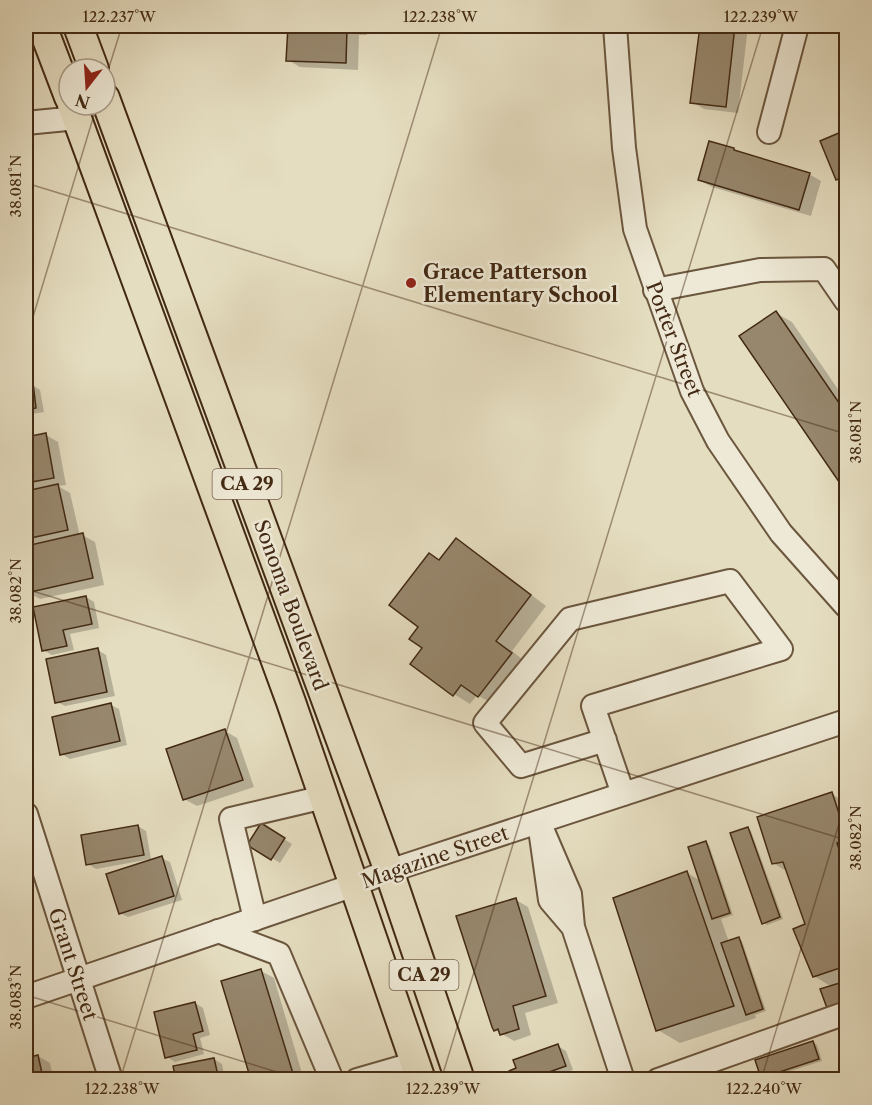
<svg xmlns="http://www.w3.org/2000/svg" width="872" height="1105" viewBox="0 0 872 1105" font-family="'Libre Caslon Text',serif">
<rect width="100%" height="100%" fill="#e5ddc0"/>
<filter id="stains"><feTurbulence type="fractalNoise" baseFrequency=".00333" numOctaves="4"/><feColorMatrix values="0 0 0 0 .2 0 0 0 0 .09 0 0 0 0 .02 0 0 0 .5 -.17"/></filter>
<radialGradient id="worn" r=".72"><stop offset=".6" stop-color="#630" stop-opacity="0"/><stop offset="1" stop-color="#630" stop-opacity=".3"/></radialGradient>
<g fill="#0003">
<path d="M280 26H367V35H359L358 70 300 67 288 60 289 26Z"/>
<path d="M701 26H748L738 113 704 109 692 102Z"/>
<path d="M846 131V183L845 184 837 179 822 141Z"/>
<path d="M734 149 742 154 809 174 821 181 811 216 712 187 699 180Z"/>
<path d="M776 313 792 322 846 401V489L741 337Z"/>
<path d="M26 336 30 363H26Z"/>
<path d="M32 385 40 390 44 412 26 415V386Z"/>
<path d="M46 435 58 442 66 485 58 486 70 493 80 536 82 535 95 542 104 585 40 599 27 592 26 584V439Z"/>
<path d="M456 540 472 550 546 606 512 651 527 663 495 705 477 695 470 704 454 694 424 648 420 627 430 555 440 561Z"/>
<path d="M86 597 94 602 99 628 70 634 74 650 52 655 43 650Z"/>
<path d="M98 650 106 655 115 696 65 706 57 702Z"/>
<path d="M111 705 119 709 127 745 70 759 62 754Z"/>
<path d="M225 731 237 738 254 787 197 806 184 799Z"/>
<path d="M832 794 846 803V1004L832 1009V987L814 976 807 925 788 872 773 863Z"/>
<path d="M261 825 292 844 280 863 249 844Z"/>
<path d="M138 826 146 831 151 859 96 869 88 864Z"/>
<path d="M748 829 751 831 783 919 767 925 763 923Z"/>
<path d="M706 843 709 845 733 915 721 919 729 942 739 939 742 941 766 1011 755 1015 756 1018 680 1043 658 1030 687 873 701 881Z"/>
<path d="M161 858 170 862 182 900 128 917 120 913Z"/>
<path d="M516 900 528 907 558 1003 525 1013 531 1035 514 1041 495 1030Z"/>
<path d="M261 971 274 978 304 1080H252Z"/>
<path d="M195 1003 203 1008 210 1035 200 1038 204 1054 175 1062 167 1057Z"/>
<path d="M813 1042 817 1045 822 1061 765 1079 762 1077Z"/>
<path d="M558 1046 566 1051 573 1070 547 1080H514Z"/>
<path d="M38 1056 50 1063 53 1077 56 1076 63 1080H26V1059Z"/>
<path d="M214 1059 222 1064 225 1080H178Z"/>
<path d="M712 1077 716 1080H704Z"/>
</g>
<g fill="#97876d" stroke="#422913" stroke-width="1.5">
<path d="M288 26H355V29H347L346 63 286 61Z"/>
<path d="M700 26H735L726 107 690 103Z"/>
<path d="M846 130V176L836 180 820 141Z"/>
<path d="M709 141 734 148V150L810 173 799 210 698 180Z"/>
<path d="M776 311 846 413V492L739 336Z"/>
<path d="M33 383 36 408 26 410V384Z"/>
<path d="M46 433 54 478 26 483V437Z"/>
<path d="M58 484 68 530 26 539V491Z"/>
<path d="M83 533 93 578 26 593V546Z"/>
<path d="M456 538 531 595 496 641 512 653 478 697 461 685 453 696 410 664 422 648 409 639 418 627 389 605 429 553 439 560Z"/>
<path d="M86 596 92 624 63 630 67 646 42 651 33 607Z"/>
<path d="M98 648 107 692 55 703 46 659Z"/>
<path d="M111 703 120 741 60 755 52 717Z"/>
<path d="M225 729 243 780 183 800 166 749Z"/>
<path d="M832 792 846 835V838L837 843 846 870V966L813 977 793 929 805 924 783 862 772 864 757 817Z"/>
<path d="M261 823 285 838 271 860 247 845Z"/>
<path d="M138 825 144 855 86 865 81 835Z"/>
<path d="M748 827 780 917 762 924 730 833Z"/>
<path d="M706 841 730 913 712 919 688 847Z"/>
<path d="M162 856 174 896 119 914 106 874Z"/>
<path d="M687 871 734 1006 656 1031 613 898Z"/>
<path d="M516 898 546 996 513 1006 519 1029 500 1035 498 1029 494 1031 492 1027 456 916Z"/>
<path d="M739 937 763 1009 746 1015 721 943Z"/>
<path d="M261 969 295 1080H251L221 981Z"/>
<path d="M846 981V1001L827 1008 820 989Z"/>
<path d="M195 1002 203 1031 193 1034 197 1050 165 1058 154 1012Z"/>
<path d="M813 1041 819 1059 761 1078 755 1060Z"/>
<path d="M558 1044 566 1066 527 1080H512L509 1071 516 1068 513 1060Z"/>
<path d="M38 1055 43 1078 56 1074 58 1080H26V1058Z"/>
<path d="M214 1058 219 1080H176L173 1066Z"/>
</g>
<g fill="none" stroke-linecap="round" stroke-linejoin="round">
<g stroke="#6b563e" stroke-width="26">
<g id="minor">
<path d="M615 26 624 148 635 229 692 391 718 441 781 533 846 606"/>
<path d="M26 123 77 118"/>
<path d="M769 132 797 26"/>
<path d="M655 290 760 270 824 269 846 301"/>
<path d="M605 740 521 766 485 723 570 619 730 581 781 649 593 706 623 794"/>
<path d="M26 814 111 1080"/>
<path d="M255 919 231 819 324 797"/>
<path d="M573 927 550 900 539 822 570 894 573 927 623 1080"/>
<path d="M218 931 279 954 332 1080"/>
<path d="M26 997 354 885 389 871 846 721"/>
<path d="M357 1080 416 1063"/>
<path d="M658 1080 846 1013"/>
</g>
</g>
<g stroke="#422913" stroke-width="32">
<g id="major">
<path d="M42 26 69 97"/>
<path d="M78 26 94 69"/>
<path d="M105 98 389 871 460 1080"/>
<path d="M72 105 291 702 421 1080"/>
</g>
</g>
<use href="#minor" stroke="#eee9d6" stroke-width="22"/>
<use href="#major" stroke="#e5ddc0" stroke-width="28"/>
</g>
<path fill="none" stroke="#422913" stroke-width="1.5" stroke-opacity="0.45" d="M836 26 846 29M105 80 122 26M26 183 846 434M26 340 97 105M26 589 846 840M26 995 303 1080M120 1080 442 26M441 1080 763 26M761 1080 846 801"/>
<circle fill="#8f2418" stroke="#eee9d6" stroke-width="2" cx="411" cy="283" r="6"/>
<g text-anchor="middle" stroke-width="5" stroke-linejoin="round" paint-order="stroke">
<g fill="#eee9d6" stroke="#76634e" stroke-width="1.5">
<rect x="212.5" y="469" width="69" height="30" rx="4.5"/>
<rect x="389.5" y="960" width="69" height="30" rx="4.5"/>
</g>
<g font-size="18" font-weight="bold" fill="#422913">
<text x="247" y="490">CA 29</text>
<text x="424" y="981">CA 29</text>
</g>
<g font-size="20" font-weight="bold" fill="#422913" stroke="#eee9d6" text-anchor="start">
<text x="423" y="279">Grace Patterson<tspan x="423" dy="23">Elementary School</tspan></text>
</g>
<g font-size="20" fill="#422913" stroke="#eee9d6">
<text transform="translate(674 339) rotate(69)" y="7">Porter Street</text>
<text transform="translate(291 605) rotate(70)" y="7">Sonoma Boulevard</text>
<text transform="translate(435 857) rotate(-19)" y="7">Magazine Street</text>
<text transform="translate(73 964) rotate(72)" y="7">Grant Street</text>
</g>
</g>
<rect width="872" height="1105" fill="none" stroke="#e5ddc0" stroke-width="66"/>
<g transform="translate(87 87) rotate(197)"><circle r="28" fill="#eee9d6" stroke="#a99c88" stroke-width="1.5"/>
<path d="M0-4.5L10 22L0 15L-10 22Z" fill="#8f2418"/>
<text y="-9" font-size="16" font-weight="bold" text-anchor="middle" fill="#422913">N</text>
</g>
<rect x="33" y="33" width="806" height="1039" fill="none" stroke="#422913" stroke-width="2"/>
<g font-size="15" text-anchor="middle" fill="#422913">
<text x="119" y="22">122.237°W</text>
<text x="440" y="22">122.238°W</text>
<text x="761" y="22">122.239°W</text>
<text transform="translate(16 186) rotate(-90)" y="5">38.081°N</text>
<text transform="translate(856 432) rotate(-90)" y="5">38.081°N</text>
<text transform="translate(16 591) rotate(-90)" y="5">38.082°N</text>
<text transform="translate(856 838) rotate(-90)" y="5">38.082°N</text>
<text transform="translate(16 997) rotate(-90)" y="5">38.083°N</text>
<text x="122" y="1094">122.238°W</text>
<text x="443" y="1094">122.239°W</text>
<text x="764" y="1094">122.240°W</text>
</g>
<rect width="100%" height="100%" filter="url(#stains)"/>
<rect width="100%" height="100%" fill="url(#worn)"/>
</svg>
